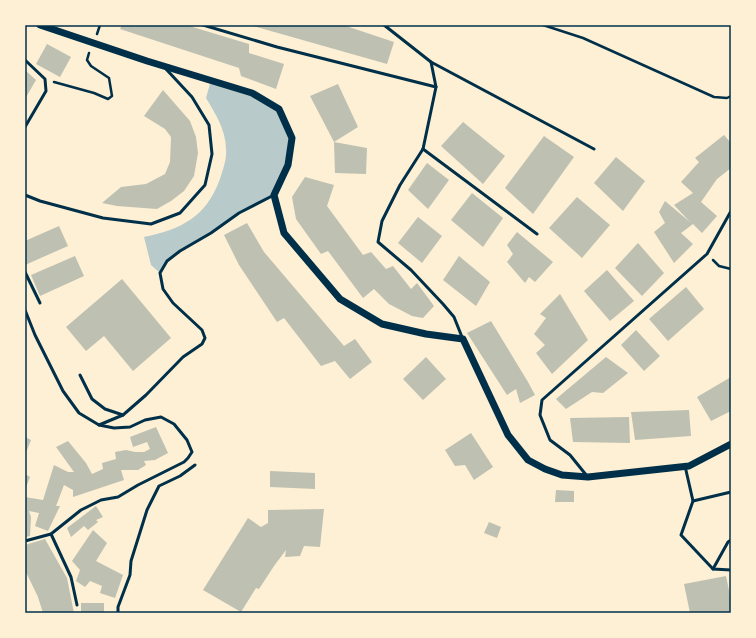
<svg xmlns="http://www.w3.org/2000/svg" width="756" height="638" viewBox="0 0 756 638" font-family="'Exo 2',sans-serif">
<rect width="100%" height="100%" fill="#fdf0d5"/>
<path fill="#b9caca" d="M211 80 252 93 279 109 292 138 288 165 274 195 239 213 211 233 180 251 167 261 160 273 151 265 144 237C182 229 206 217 220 179 223 169 227 159 226 149 226 130 215 113 206 98Z"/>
<g fill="#bec0b2">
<path d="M122 25H186L249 44V53L284 64 276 89 241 76 239 68 120 29Z"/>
<path d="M250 25H343L394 42 387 64Z"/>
<path d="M47 44 71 57 60 77 36 64Z"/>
<path d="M25 70 36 80 25 99Z"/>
<path d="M338 84 358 127 334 142 310 96Z"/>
<path d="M163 90 190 121 196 137 198 153 194 176 184 191 171 201 157 209 117 206 102 203 121 187 146 184 165 174 170 162 171 137 165 129 144 116Z"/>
<path d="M463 122 505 156 483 184 441 146Z"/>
<path d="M724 135 731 143V168L717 179 701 202 717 216 702 233 693 224 681 233 693 244 674 263 654 232 665 223 659 212 665 201 690 222 674 205 693 193 681 182 699 162 695 158Z"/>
<path d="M544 136 574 157 533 214 505 188Z"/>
<path d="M334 142 367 148 366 174 335 173Z"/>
<path d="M616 157 645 181 623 211 594 183Z"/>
<path d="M427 163 449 180 428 209 408 190Z"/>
<path d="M305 177 334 185 327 206 363 255 371 252 386 269 393 266 411 289 417 283 434 306 423 318 412 316 389 304 374 289 363 298 328 251 321 254 296 219 292 197Z"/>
<path d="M472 193 503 218 483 247 451 220Z"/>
<path d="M577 197 610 225 582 258 549 228Z"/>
<path d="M418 217 442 236 422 263 398 243Z"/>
<path d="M247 223 264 252 344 346 355 339 372 362 350 379 335 361 321 366 284 318 277 322 239 265 224 235Z"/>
<path d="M59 226 68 246 25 265V241Z"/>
<path d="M517 232 553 262 535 282 529 277 525 283 507 262 513 254 507 245Z"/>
<path d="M638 243 664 273 642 296 615 268Z"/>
<path d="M75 256 84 276 40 296 31 275Z"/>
<path d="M459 256 490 282 476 306 443 280Z"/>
<path d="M607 270 634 301 610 321 584 291Z"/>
<path d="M122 279 171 338 133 371 104 336 86 351 66 327Z"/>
<path d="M686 287 704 309 668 341 649 319Z"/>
<path d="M560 294 588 340 552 374 536 353 545 345 534 334 546 318 540 314Z"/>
<path d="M491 321 528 382 535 395 520 403 516 389 507 395 467 333Z"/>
<path d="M636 330 660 356 644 371 621 345Z"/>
<path d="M426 357 446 379 423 400 403 379Z"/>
<path d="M606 357 628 373 603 393 592 392 566 409 556 399Z"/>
<path d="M731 377V411L711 421 697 397Z"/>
<path d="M689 410 691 436 635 440 631 412Z"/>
<path d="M629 417 630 443 573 442 570 418Z"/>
<path d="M156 427 168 453 155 460 144 461 146 465 138 470H121L124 480 73 497V490L64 485 56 506H60L48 531 35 526 39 513 29 511 31 517 30 536 25 537V497L43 500 54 465 68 472H74L56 447 68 441 86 463 92 474 103 469 102 463 116 459 115 452 126 450 135 452H144L150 449 147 442 133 447 130 437Z"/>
<path d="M471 433 493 467 474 480 465 465 455 466 445 450Z"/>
<path d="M25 437 31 440 25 455Z"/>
<path d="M270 471 315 473V489L270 487Z"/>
<path d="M25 474 30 477 25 490Z"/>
<path d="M556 490 574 491V502H555Z"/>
<path d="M96 506 103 517 96 520 98 522 88 530 84 526 71 537 67 528Z"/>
<path d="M324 509 320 547 304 546 300 556 285 557 286 550 274 566 259 589 256 588 241 612 203 590 248 518 261 527 268 523V510Z"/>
<path d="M489 522 501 527 497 538 484 533Z"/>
<path d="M93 530 107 543 96 561 123 575 115 598 100 593 102 586 90 581 85 587 76 581 80 570 72 561Z"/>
<path d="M45 539 67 578 74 613H43L38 597 25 570V545Z"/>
<path d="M726 576 731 600V613H690L684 584Z"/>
<rect x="81" y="603" width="23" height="10"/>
</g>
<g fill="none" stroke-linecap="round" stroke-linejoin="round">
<g stroke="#003049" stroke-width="2.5">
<path d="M543 25 583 38 714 97 727 98 731 96"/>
<path d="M97 34 100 25"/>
<path d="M54 82 94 93 108 99 112 96 109 78 91 66 87 60 89 53"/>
<path d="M713 260 719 266 731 269"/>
</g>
<g stroke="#003049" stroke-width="3">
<path d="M203 25 277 47 436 87"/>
<path d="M384 25 431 62 436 87 423 149 400 185 382 221 378 242 411 270 443 304 454 317 462 337"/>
<path d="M25 60 45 79 46 91 25 127"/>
<path d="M431 62 594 149"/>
<path d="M423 149 537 234"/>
<path d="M25 195 40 201 103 218 151 224 180 213 205 185 212 154 209 125 192 97 166 69"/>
<path d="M25 272 40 303"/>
<path d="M25 310 35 335 63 391 79 413 99 425 123 415 146 395 183 357 202 344 205 338 202 330 173 303 163 289 160 273 167 261 180 251 211 233 239 213 274 195"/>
<path d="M80 375 92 399 105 409 123 415"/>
<path d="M685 466 693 501 681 535 713 569 731 570"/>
<path d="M587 476 570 455 550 440 540 415 542 400 707 254 731 211"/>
<path d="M693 501 731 492"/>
<path d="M51 534 71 577 77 605"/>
<path d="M25 541 51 534 81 510 101 500 118 497 138 485 184 462 188 458 192 452 187 440 174 424 161 417 145 420 130 427 114 428 99 425"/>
<path d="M713 569 728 542 731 540"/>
<path d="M118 613V607L130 575 131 561 147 510 159 486 180 476 195 465"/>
</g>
<path stroke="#003049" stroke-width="7" d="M40 25 147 61 252 93 279 109 292 138 288 165 274 195 284 233 340 299 382 324 426 334 463 339 508 435 528 460 545 469 562 475 588 477 689 466 731 444"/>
</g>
<rect width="756" height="638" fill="none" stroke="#fdf0d5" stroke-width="52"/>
<rect x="26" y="26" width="704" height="586" fill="none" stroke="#003049" stroke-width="1.5"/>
</svg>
